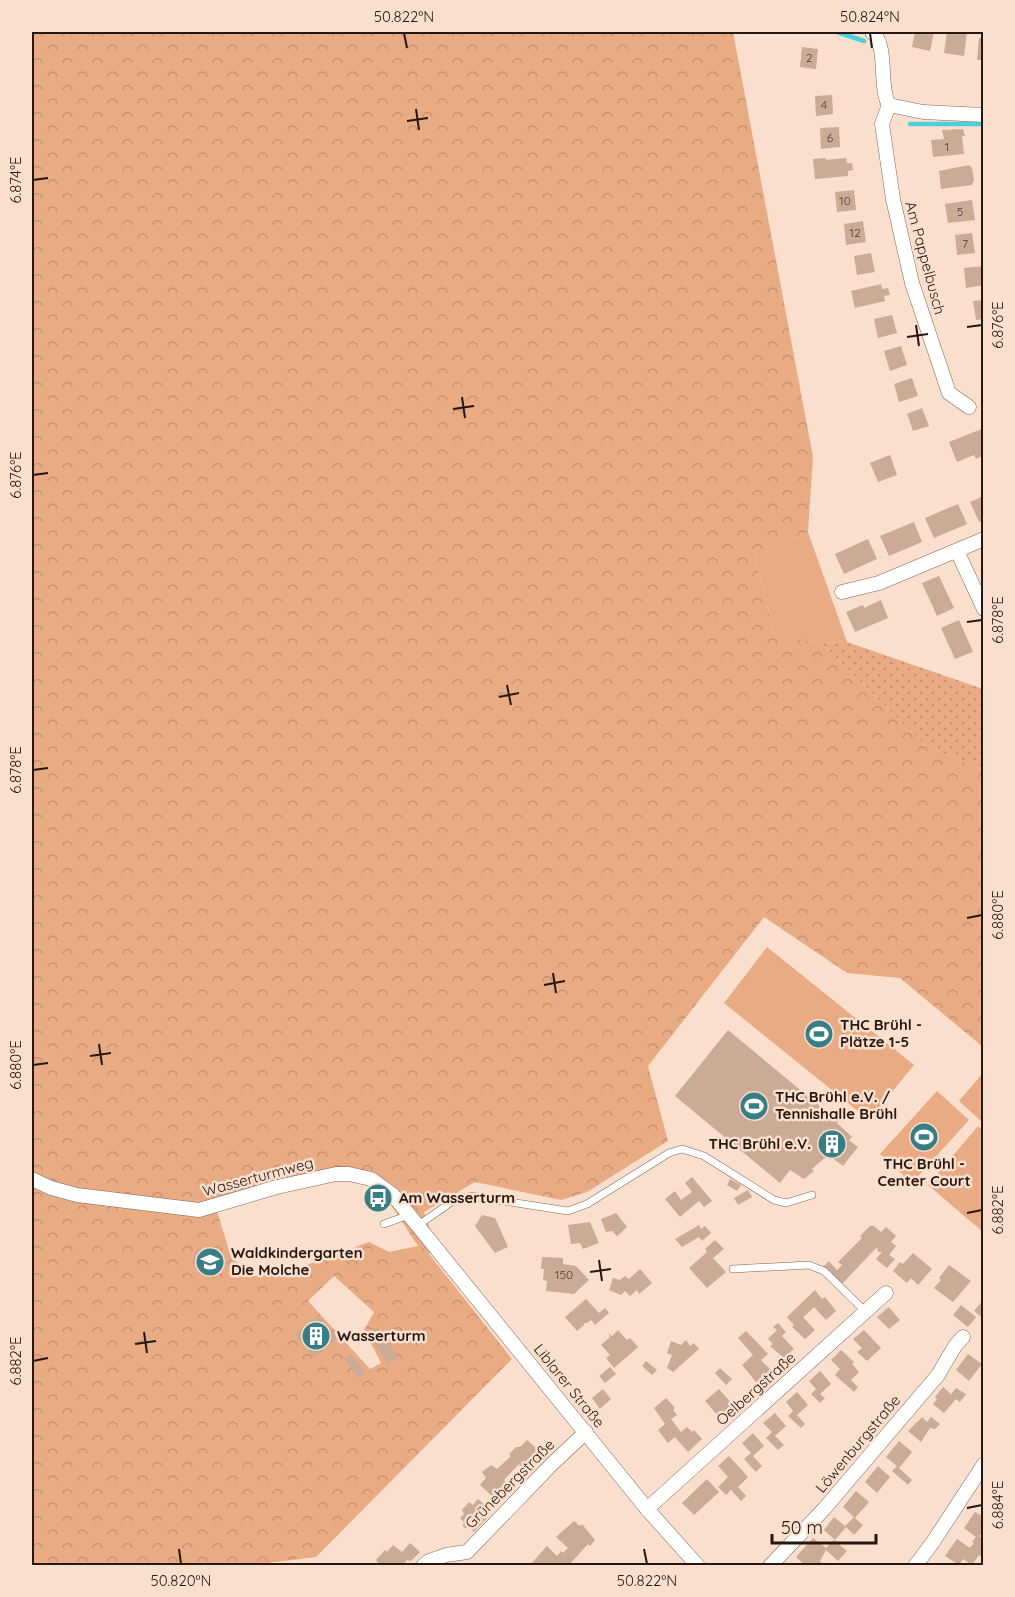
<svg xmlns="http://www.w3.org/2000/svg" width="1015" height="1597" viewBox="0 0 1015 1597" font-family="Quicksand,sans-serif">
<defs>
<pattern id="forest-crowns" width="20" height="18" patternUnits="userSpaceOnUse" patternTransform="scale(1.5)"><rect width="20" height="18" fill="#e9ab84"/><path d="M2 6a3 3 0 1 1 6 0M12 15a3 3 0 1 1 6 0" fill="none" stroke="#c89271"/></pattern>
<pattern id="park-dots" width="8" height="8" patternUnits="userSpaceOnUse" patternTransform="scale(1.5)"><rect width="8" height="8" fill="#e9ab84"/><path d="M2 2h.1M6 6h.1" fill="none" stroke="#c89271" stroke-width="1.8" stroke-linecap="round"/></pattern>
</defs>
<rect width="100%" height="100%" fill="#fadfce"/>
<g fill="#e9ab84">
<path d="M808 532 847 642 821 643 774 634 755 556Z"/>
<path d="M767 947 914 1065 869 1120 724 1003Z"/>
<path d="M983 1073H984L983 1123 959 1101Z"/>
<path d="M937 1091 969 1120 912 1183 880 1154Z"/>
<path d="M978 1126 983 1131V1232L928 1185Z"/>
</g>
<path fill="url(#forest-crowns)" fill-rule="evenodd" d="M32 32H733L813 457 808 532 755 556 774 634 821 643 926 746 983 770V1047L900 978 847 973 764 917 648 1066 668 1141 587 1192 561 1200 475 1182 424 1212 434 1240 429 1254 512 1359 316 1557 245 1566H32ZM334 1178 366 1182 383 1193 418 1246 389 1252 369 1242 282 1274 253 1276 240 1263 232 1260 216 1208ZM334 1276 374 1312 364 1330 381 1363 370 1369 308 1301Z"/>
<path fill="url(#park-dots)" d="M847 642 983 689V770L926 746 821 643Z"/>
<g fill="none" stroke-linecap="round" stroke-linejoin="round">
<g stroke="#4ecfda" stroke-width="4.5">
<path d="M837 32 864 41"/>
<path d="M910 124H984"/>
</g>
</g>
<g fill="#cbaa96">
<path d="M915 32H934L930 51 912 47Z"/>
<path d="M947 32H967L964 56 944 53Z"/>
<path d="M979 38H984V60H977Z"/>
<path d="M802 47 818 49 816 69 800 67Z"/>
<path d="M832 95 833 114 816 116 815 96Z"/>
<path d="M839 127 840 147 821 149 820 128Z"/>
<path d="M963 129 965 136H962L964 154 933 157 931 140 944 139 942 130Z"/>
<path d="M826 158V160L846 158 847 163H852L853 170 848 171V176L815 179 813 159Z"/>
<path d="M969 165 972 168 974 180 972 185 941 189 939 171Z"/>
<path d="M854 190 856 210 837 212 835 192Z"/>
<path d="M972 200 975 220 948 223 945 204Z"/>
<path d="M863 221 866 242 846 245 844 224Z"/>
<path d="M972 233 975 253 957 255 955 235Z"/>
<path d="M871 253 875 272 857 275 854 256Z"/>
<path d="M984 266V285L966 288 964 268Z"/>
<path d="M881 284 882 289 888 288 890 295 884 296 885 301 855 308 851 291Z"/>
<path d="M984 300V319L976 320 973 301Z"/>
<path d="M892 315 897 333 878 338 874 319Z"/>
<path d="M901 346 907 365 890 371 884 351Z"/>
<path d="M912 378 918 396 899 402 894 384Z"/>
<path d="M922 408 929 426 913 431 907 414Z"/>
<path d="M984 428V455L976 459 974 455 957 462 949 442Z"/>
<path d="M890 455 897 475 878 482 870 463Z"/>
<path d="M984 496V520L979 522 970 502Z"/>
<path d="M958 504 967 524 934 538 925 518Z"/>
<path d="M914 522 922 542 889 556 880 536Z"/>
<path d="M868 539 877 559 844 574 835 554Z"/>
<path d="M939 576 954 608 937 616 922 583Z"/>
<path d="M881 600 888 618 855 632 846 612 863 605 864 608Z"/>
<path d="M959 620 973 652 955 659 941 628Z"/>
<path d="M728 1030 833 1117 835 1115 841 1119 837 1123 852 1137 849 1140 858 1147 843 1166 828 1155 812 1169 814 1171 804 1179 790 1170 780 1183 675 1096Z"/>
<path d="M692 1177 712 1201 704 1207 699 1201 680 1217 665 1199 675 1191 681 1200 692 1192 685 1183Z"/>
<path d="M730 1179 741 1185 737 1191 727 1185Z"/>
<path d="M748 1190 752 1197 738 1205 734 1198Z"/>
<path d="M616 1213 627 1227 617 1236 612 1231 606 1232 601 1219Z"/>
<path d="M482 1215 495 1218 508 1247 495 1253 475 1226Z"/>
<path d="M590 1222 599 1243 583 1249 580 1243 571 1244 568 1225Z"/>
<path d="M699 1225 701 1229 705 1226 711 1233 702 1241 699 1237 682 1247 675 1239Z"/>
<path d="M870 1226H874L881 1232 886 1227 896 1236 891 1242 896 1246 889 1255 895 1259 887 1268 876 1259 882 1252H878L877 1247 841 1285 823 1267 829 1261 837 1270 842 1265 838 1262 862 1238 860 1236Z"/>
<path d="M715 1240 724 1249 713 1258 726 1272 707 1288 689 1268 707 1252 705 1249Z"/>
<path d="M198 1248 208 1253 201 1268 192 1263Z"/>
<path d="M913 1253 932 1269 918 1285 911 1278 907 1283 893 1271 900 1262 903 1264Z"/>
<path d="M542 1257 563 1258V1264L576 1266 589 1280 574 1294 546 1291 547 1281 543 1280 544 1269H541Z"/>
<path d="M949 1265 971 1281 953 1302 934 1288 941 1280 939 1278Z"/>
<path d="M640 1269 652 1283 639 1294 637 1290 630 1296 625 1291 621 1295 609 1290 613 1278 620 1280 625 1276 629 1279Z"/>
<path d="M815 1290 822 1299 825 1297 836 1311 826 1320 814 1307 808 1313 803 1317 815 1330 805 1339 792 1327 794 1325 787 1317Z"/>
<path d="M586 1299 599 1313 605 1308 609 1313 595 1325 591 1320 587 1323H584V1325L577 1331 565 1317Z"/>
<path d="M984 1299V1319L974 1311Z"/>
<path d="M961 1305 976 1317 968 1327 953 1315Z"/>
<path d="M889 1307 900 1320 889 1329 877 1317Z"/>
<path d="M318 1315 337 1339 314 1358 295 1334Z"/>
<path d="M778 1323 786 1332 782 1336 794 1349 784 1358 770 1346 773 1344 768 1339 777 1330 773 1327Z"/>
<path d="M378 1326 398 1357 388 1364 367 1333Z"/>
<path d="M618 1330 627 1340 630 1338 638 1347 614 1368 606 1358 610 1355 601 1345 610 1337 608 1333 612 1336Z"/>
<path d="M864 1330 881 1348 867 1361 857 1352 862 1348 853 1339Z"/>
<path d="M746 1331 768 1354 761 1360 771 1370 757 1383 742 1365 753 1355 738 1338Z"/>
<path d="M686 1340 690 1346 694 1343 699 1349 673 1372 667 1368 672 1355 667 1353 671 1341 681 1345Z"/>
<path d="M841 1350 854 1362 852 1364 859 1372 851 1380 858 1387 854 1392 835 1375 840 1369 831 1360Z"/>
<path d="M351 1354 366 1372 359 1378 344 1359Z"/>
<path d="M968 1354 982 1364 969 1381 956 1370Z"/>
<path d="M646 1361 657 1370 652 1375 642 1366Z"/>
<path d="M610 1367 616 1374 605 1383 599 1376Z"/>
<path d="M720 1368 732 1379 726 1385 715 1373Z"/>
<path d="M820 1371 831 1384 820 1394 825 1398 820 1403 811 1394 816 1389 809 1381Z"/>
<path d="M943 1387 951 1394 956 1388 966 1394 960 1402 956 1399 944 1413 933 1404 937 1399 935 1397Z"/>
<path d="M603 1389 611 1399 600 1409 592 1398Z"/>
<path d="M719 1389 733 1405 719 1417 705 1401Z"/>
<path d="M797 1392 808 1405 797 1415 805 1424 801 1428 788 1416 793 1411 786 1402Z"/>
<path d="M666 1398 675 1408 673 1410 677 1415 671 1419 681 1432 687 1427 692 1432 694 1430 702 1439 688 1452 675 1437 668 1443 658 1430 665 1424 654 1408Z"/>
<path d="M775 1413 786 1426 775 1436 784 1445 778 1450 766 1438 772 1432 763 1423Z"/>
<path d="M922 1417 927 1422 931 1417 940 1424 935 1429 930 1428 921 1442 908 1431Z"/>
<path d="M753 1433 764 1446 753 1456 762 1466 756 1472 744 1459 751 1453 742 1443Z"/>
<path d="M527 1440 537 1449H540L544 1456 538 1460 529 1473 522 1469 519 1464 504 1480 508 1486 500 1495V1498H494L480 1485 486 1478 482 1472 491 1465 497 1469 511 1456 509 1454 516 1447H520Z"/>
<path d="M899 1441 912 1452 899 1468 912 1480 908 1485 892 1471 897 1466 886 1457Z"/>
<path d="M729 1456 748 1477 738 1487 746 1496 741 1501 731 1490 726 1495 718 1487 728 1477 718 1466Z"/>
<path d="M878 1466 890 1477 877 1493 865 1482Z"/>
<path d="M707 1479 719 1492 694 1515 682 1503Z"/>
<path d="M856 1491 869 1502 855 1518 863 1525 854 1535 845 1526 854 1517 843 1507Z"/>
<path d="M478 1499 488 1508 483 1514 487 1518 474 1532 469 1527 465 1528 463 1526 464 1522 460 1518 464 1514 462 1510 469 1502 473 1505Z"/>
<path d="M975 1512 984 1517V1532L979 1536 984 1540V1555L982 1557 979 1555 972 1565 963 1559 959 1565 945 1556 957 1539 970 1548 974 1543 972 1542 976 1537 964 1528Z"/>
<path d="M834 1517 846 1527 835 1540 824 1530Z"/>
<path d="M574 1521 580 1526 582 1524 595 1540 590 1546 588 1544 568 1566H529L547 1546 557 1556 561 1551 563 1553 568 1548 556 1537Z"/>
<path d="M813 1538 826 1548 834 1540 847 1551 838 1561 826 1550 820 1561 825 1566H806L796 1557Z"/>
<path d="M410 1543 420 1552 411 1561 407 1560 404 1564 405 1566H374L378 1562 376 1560 385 1550 387 1552 393 1545 402 1552Z"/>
</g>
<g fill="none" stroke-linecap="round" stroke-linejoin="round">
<g stroke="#826552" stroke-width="8">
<g id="service">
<path d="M384 1224 409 1215"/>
<path d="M417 1226 453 1201 471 1196 568 1211 587 1204 669 1153 682 1149 704 1156 774 1200 786 1203 812 1195"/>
<path d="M733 1269 809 1265 824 1271 866 1312"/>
</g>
</g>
<g stroke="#826552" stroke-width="15">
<g id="minor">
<path d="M872 32C889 46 878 86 889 105L923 112 984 115"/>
<path d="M889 105 882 124 893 199 912 283 949 393 969 407"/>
<path d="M957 551 984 609"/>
<path d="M842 592 879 583 984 539"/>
<path d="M32 1179 51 1188 77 1195 199 1210 277 1187 336 1174H349L371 1179 393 1195 647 1509 698 1566"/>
<path d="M647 1509 886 1293"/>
<path d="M423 1566 429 1561 446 1555 467 1552 552 1464 586 1432"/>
<path d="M770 1566 824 1509 938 1375 955 1346 963 1337"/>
<path d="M915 1566 933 1542 984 1464"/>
</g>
</g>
<use href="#service" stroke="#fff" stroke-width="7"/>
<use href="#minor" stroke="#fff" stroke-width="14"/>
</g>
<path fill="none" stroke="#241811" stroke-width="2" d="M404 33 407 48M870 33 872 48M416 109 419 130M407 121 428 118M33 180 48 178M916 325 919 346M967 327 982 325M907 337 928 334M462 397 465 418M453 409 474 406M33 475 48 473M967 622 982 620M507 685 511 705M499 697 519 693M33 770 48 768M967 918 982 915M553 973 556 993M544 985 565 981M99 1044 102 1065M90 1056 111 1053M33 1065 48 1063M967 1213 982 1210M599 1260 602 1281M590 1272 611 1269M144 1332 147 1353M135 1344 156 1341M33 1361 48 1358M967 1508 982 1505M179 1549 181 1564M644 1549 647 1564"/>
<defs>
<g id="stadium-disc" transform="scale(1.5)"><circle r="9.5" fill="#377f85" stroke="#fadfce"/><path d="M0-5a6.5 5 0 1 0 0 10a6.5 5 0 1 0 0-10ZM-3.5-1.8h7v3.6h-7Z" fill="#fff"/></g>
<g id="building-disc" transform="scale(1.5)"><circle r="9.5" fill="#377f85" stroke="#fadfce"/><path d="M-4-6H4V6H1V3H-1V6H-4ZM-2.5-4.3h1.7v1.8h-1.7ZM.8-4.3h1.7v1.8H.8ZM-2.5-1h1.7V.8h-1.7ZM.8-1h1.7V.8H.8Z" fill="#fff"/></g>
<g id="bus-disc" transform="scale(1.5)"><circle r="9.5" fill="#377f85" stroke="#fadfce"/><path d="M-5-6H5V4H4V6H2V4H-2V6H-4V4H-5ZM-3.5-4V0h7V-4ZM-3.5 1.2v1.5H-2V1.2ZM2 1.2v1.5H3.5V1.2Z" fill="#fff"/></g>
<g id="school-disc" transform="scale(1.5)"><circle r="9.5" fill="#377f85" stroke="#fadfce"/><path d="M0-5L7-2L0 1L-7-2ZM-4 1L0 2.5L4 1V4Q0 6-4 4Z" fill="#fff"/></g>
</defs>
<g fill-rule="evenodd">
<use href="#stadium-disc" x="819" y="1034"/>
<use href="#stadium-disc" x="754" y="1106"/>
<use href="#stadium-disc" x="924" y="1137"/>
<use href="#building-disc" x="832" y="1144"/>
<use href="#bus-disc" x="378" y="1198"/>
<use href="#school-disc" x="210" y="1262"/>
<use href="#building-disc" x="316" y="1336"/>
</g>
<g text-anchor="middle" stroke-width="5" stroke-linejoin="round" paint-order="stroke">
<g font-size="12" fill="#4e3c32">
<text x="809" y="62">2</text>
<text x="824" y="109">4</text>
<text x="830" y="142">6</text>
<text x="947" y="151">1</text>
<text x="845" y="205">10</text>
<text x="960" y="216">5</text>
<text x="855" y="237">12</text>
<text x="965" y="248">7</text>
<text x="564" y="1279">150</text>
</g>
<g font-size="15" fill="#241811" stroke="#fadfce">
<text transform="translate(925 258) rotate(75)" y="5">Am Pappelbusch</text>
<text transform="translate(258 1177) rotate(-15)" y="5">Wasserturmweg</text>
<text transform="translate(569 1386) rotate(51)" y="5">Liblarer Straße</text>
<text transform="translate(756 1389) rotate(-42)" y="5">Oelbergstraße</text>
<text transform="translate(858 1444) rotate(-50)" y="5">Löwenburgstraße</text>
<text transform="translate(510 1484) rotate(-45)" y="5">Grünebergstraße</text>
</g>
<g font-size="15" font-weight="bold" fill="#241811" stroke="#fadfce" text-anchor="start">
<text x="840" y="1030">THC Brühl -<tspan x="840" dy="17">Plätze 1-5</tspan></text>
<text x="775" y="1102">THC Brühl e.V. /<tspan x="775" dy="17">Tennishalle Brühl</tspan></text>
<text x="811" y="1149" text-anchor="end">THC Brühl e.V.</text>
<text x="924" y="1169" text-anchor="middle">THC Brühl -<tspan x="924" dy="17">Center Court</tspan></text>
<text x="399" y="1203">Am Wasserturm</text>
<text x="231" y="1258">Waldkindergarten<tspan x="231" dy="17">Die Molche</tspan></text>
<text x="337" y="1341">Wasserturm</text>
</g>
</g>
<rect width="1015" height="1597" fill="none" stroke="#fadfce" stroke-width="66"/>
<path d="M772 1534v9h104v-9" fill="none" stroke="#241811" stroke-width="3"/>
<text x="781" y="1534" font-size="18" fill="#241811" stroke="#fadfce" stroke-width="4.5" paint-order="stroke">50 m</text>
<rect x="33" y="33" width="949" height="1531" fill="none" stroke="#241811" stroke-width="2"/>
<g font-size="15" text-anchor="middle" fill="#241811">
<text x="404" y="22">50.822°N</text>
<text x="870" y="22">50.824°N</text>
<text transform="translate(16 180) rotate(-90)" y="5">6.874°E</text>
<text transform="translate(998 325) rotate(-90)" y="5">6.876°E</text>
<text transform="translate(16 475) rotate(-90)" y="5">6.876°E</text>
<text transform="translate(998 620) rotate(-90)" y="5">6.878°E</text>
<text transform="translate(16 770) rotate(-90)" y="5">6.878°E</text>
<text transform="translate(998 915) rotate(-90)" y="5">6.880°E</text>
<text transform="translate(16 1065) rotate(-90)" y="5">6.880°E</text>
<text transform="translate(998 1210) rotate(-90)" y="5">6.882°E</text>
<text transform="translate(16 1361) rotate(-90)" y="5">6.882°E</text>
<text transform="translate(998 1505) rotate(-90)" y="5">6.884°E</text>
<text x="181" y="1586">50.820°N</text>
<text x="647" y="1586">50.822°N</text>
</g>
</svg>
